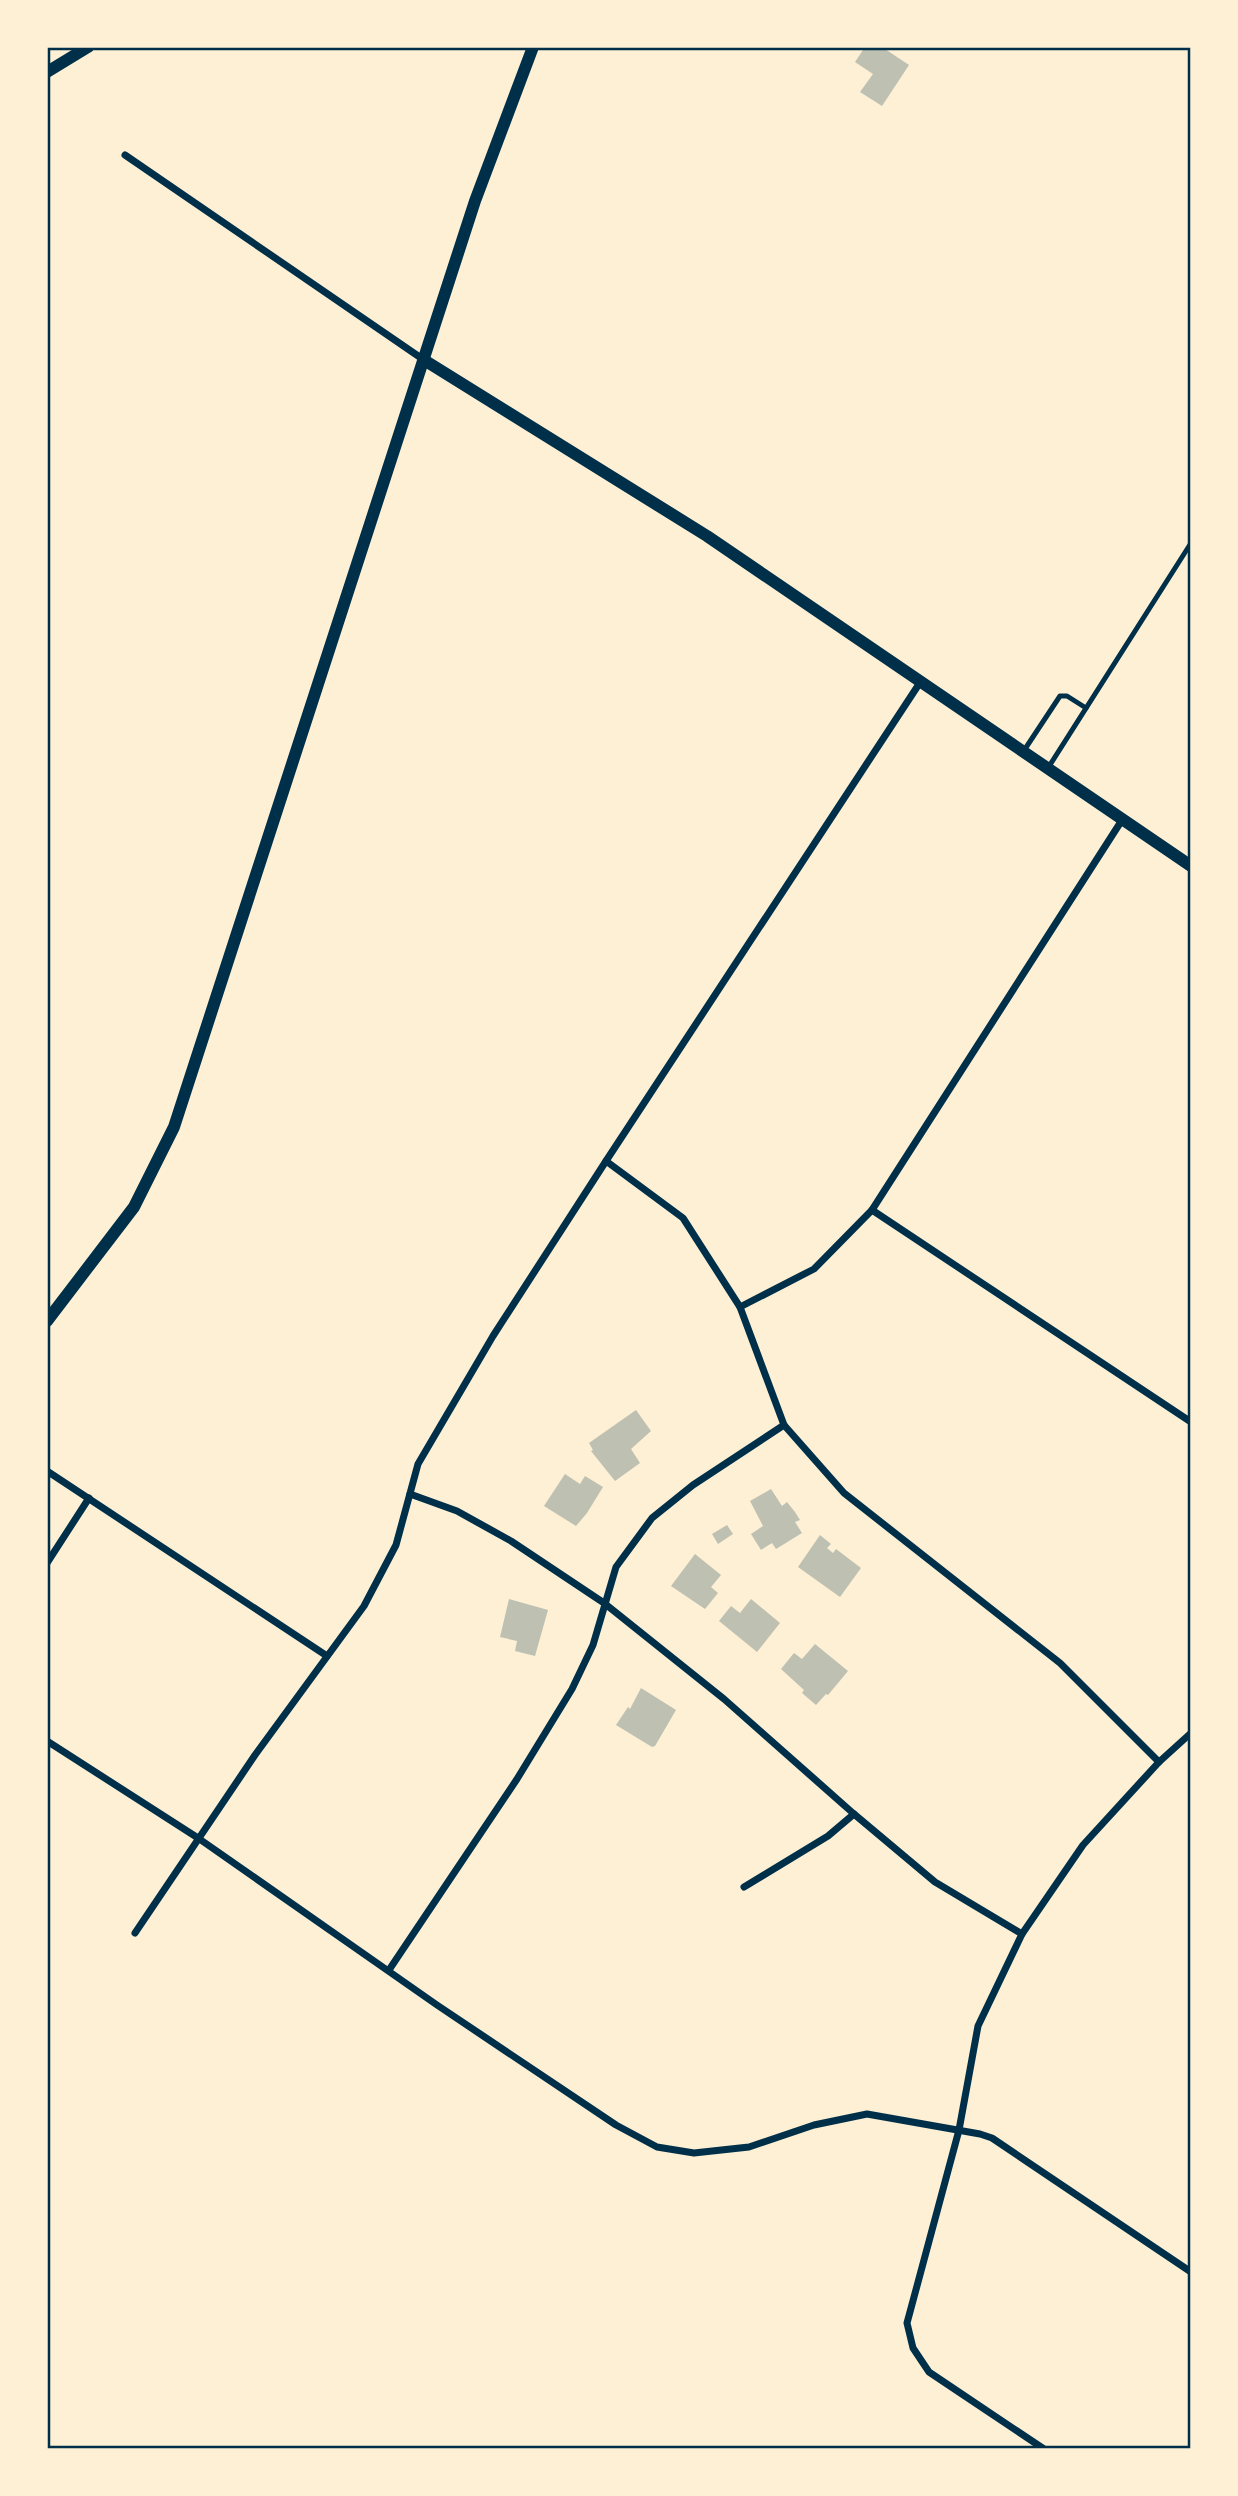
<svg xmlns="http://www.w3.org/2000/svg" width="1238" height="2496" viewBox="0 0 1238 2496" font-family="'DejaVu Sans',sans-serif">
<rect width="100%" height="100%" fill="#fdf0d5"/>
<g fill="#bec0b2">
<path d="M865 47H882L909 65 882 106 860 92 873 74 855 62Z"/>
<path d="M636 1410 651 1431 631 1449 640 1463 615 1481 591 1451 593 1450 589 1443Z"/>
<path d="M565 1474 580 1484 585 1476 603 1487 587 1513 576 1526 544 1506Z"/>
<path d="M771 1489 782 1506 787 1502 795 1512 800 1520 795 1522 802 1533 776 1549 772 1543 761 1550 751 1534 763 1526 750 1501Z"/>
<path d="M727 1525 733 1534 718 1544 712 1534Z"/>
<path d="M820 1535 831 1544 827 1548 833 1553 836 1549 861 1568 840 1597 798 1567Z"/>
<path d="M695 1554 721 1575 711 1587 718 1593 705 1609 671 1586Z"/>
<path d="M509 1599 548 1610 535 1656 515 1651 517 1641 500 1637Z"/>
<path d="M751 1599 780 1623 757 1652 719 1621 731 1606 740 1613Z"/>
<path d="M815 1644 848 1671 828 1695 826 1694 816 1705 802 1693 804 1690 781 1669 794 1653 802 1659Z"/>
<path d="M641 1688 676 1710 655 1746 652 1747 616 1725 628 1707 630 1709Z"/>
</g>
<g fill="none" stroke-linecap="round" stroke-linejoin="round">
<g stroke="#003049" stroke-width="5">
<path d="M1023 752 1060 696H1067L1086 708"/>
<path d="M1048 768 1191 543"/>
</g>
<g stroke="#003049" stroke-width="7">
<path d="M125 155 424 360"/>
<path d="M606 1161 683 1218 740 1307 784 1425 844 1493 1060 1663 1159 1762"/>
<path d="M872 1210 1191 1422"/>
<path d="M740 1307 814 1269 872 1210 1122 820"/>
<path d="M47 1471 327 1656"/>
<path d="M410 1494 457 1511 511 1541 604 1603 724 1699 854 1814 935 1882 1022 1934"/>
<path d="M47 1563 89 1498"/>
<path d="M47 1741 198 1838 437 2005 616 2125 657 2147 694 2153 749 2147 814 2125 867 2114 980 2134 992 2138 1191 2272"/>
<path d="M744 1887 828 1836 854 1814"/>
<path d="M135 1933 255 1755 364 1606 396 1545 418 1464 493 1336 606 1161 921 681"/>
<path d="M389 1970 517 1779 572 1689 593 1645 616 1567 652 1518 693 1485 784 1425"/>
<path d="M1044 2449 929 2372 913 2348 907 2323 959 2130 978 2026 1022 1934 1083 1845 1159 1762 1191 1733"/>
</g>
<g stroke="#003049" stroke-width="12">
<path d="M47 72 88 47"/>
<path d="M424 360 707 536 1191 866"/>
<path d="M47 1321 134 1207 174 1127 475 201 533 47"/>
</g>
</g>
<rect width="1238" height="2496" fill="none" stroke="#fdf0d5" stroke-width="98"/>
<rect x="49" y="49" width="1140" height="2398" fill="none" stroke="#003049" stroke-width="2.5"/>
</svg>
